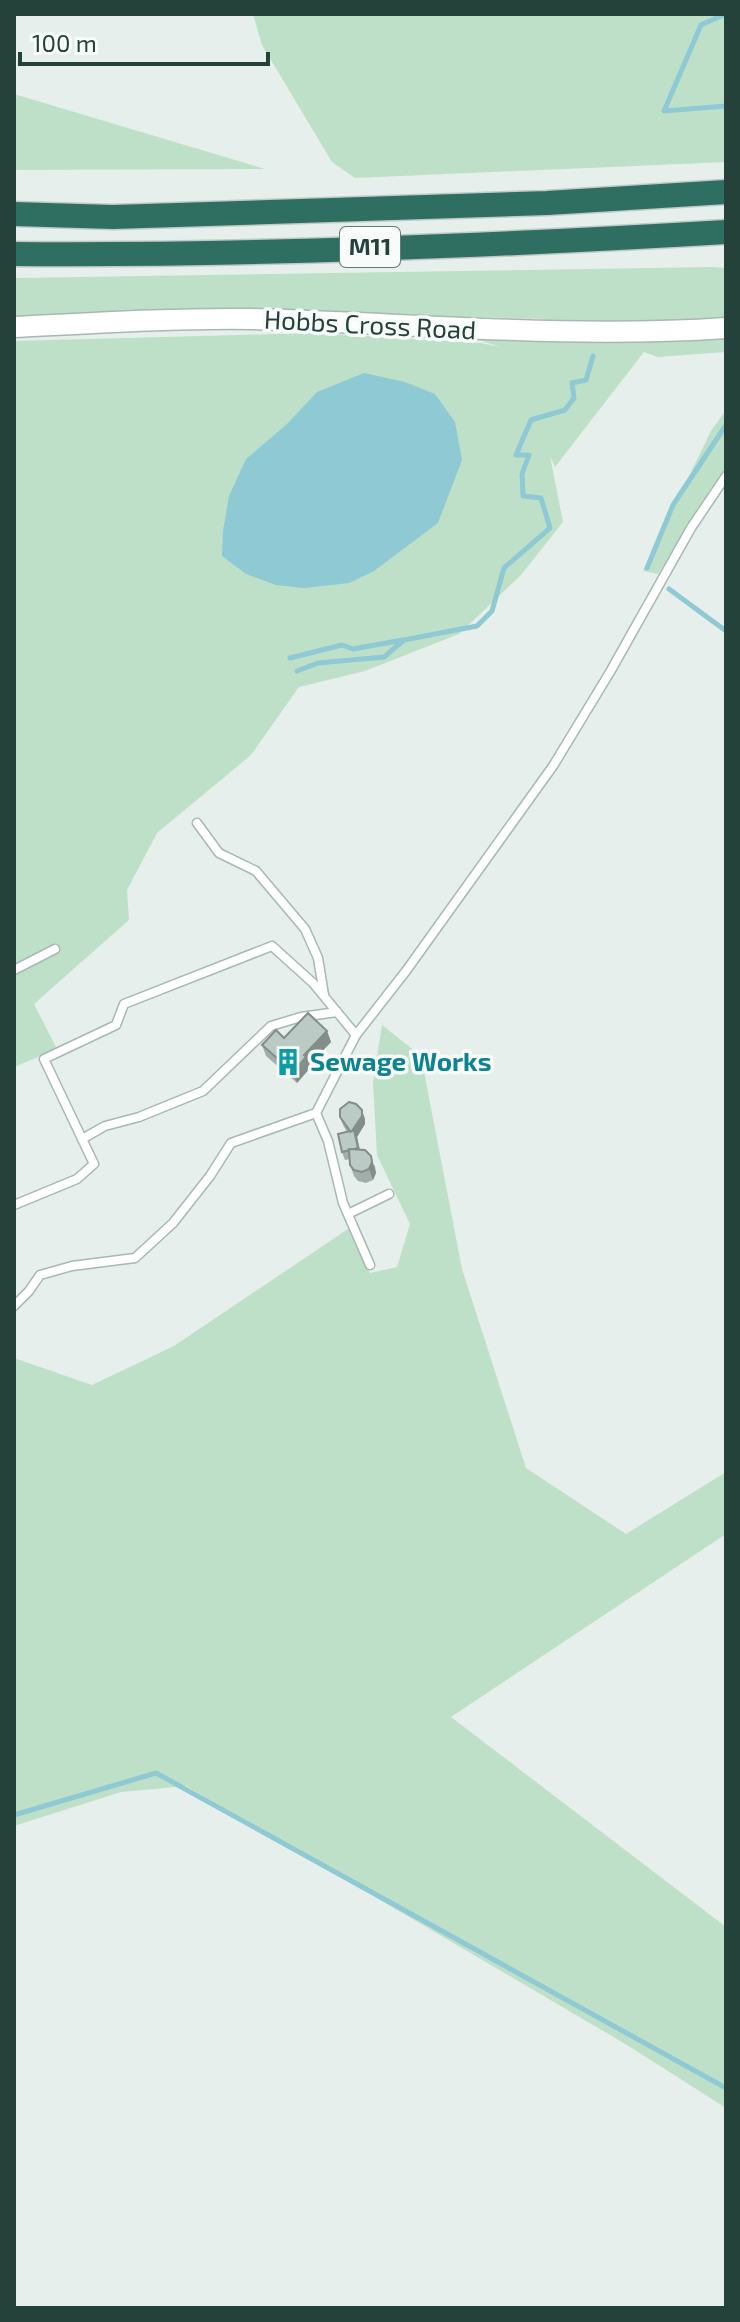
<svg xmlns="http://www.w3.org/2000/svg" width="740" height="2322" viewBox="0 0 740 2322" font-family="'Exo 2',sans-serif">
<rect width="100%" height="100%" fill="#e6efeb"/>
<g fill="#bfe0c8">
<path d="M253 14H726V162L355 178 332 162 262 45Z"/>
<path d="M14 94 265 169 14 170Z"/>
<path d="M712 267 726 268V352L658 357 644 352 555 467 550 456 563 522 521 575 459 634 365 671 299 687 251 755 157 833 127 890 129 920 34 1004 57 1049 14 1067V341L316 333 481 343 500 347 479 340 547 319 253 311 14 328V278Z"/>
<path d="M726 410V468L658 574 643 571 711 431Z"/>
<path d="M382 1025 421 1056 462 1269 526 1468 626 1534 726 1472V1534L451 1717 726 1927V2108L627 2045 186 1786 121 1792 14 1826V1358L92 1385 174 1346 348 1229 370 1273 397 1267 410 1224 377 1155 373 1083Z"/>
</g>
<path fill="#8ec9d4" d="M364 373 405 382 435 394 455 422 462 460 438 523 374 571 349 583 304 588 276 585 246 574 222 556 223 531 229 496 246 459 287 424 317 392Z"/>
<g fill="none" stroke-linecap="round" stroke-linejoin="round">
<g stroke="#8ec9d4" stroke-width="5">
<path d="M725 14 701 25 664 111 726 106"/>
<path d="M647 568 673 505 726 425"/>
<path d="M669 589 726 631"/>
<path d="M290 658 342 645 353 649 403 640"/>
<path d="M297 671 318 663 384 657 404 640 477 626 492 611 504 568 550 528 541 498 523 496 522 474 529 455H516L531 420 565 410 574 398 572 383 586 380 593 356"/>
<path d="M14 1815 156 1773 726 2088"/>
</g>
<g stroke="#a8b8b2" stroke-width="11">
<g id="service">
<path d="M197 823 219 853 256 871 305 929 318 958 324 995"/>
<path d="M14 970 55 949"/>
<path d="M316 1113 328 1141 343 1203 370 1265"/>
<path d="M82 1139 105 1126 139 1117 203 1091 271 1026 301 1017 337 1012"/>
<path d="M14 1205 77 1179 94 1164 44 1059 116 1025 124 1004 272 946 313 983 356 1035"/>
<path d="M348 1214 389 1194"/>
<path d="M14 1306 29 1291 40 1275 72 1266 135 1258 173 1223 210 1176 231 1143 316 1113 356 1035 406 971 553 766 610 672 691 528 726 476"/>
</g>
</g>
<g stroke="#a8b8b2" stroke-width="23">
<path id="tertiary" d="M14 327C93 323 172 318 251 319 410 323 568 339 726 328"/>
</g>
<g stroke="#c2cac8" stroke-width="27">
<g id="motorway">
<path d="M14 214 113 217 547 203 726 192"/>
<path d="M14 254C251 256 489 246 726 232"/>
</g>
</g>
<use href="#service" stroke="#fff" stroke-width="8"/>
<use href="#tertiary" stroke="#fff" stroke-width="20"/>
<use href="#motorway" stroke="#2f6f62" stroke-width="24"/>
</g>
<g fill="#a1aea9">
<path d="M327 1031 331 1042 309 1065 310 1068 297 1083 266 1056 262 1045 284 1038Z"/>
<path d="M340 1117 365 1119V1124L357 1137 360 1150 375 1166 376 1173 373 1180 366 1183 358 1181 354 1176 350 1165V1159L345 1160 342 1152 347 1132 343 1125Z"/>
</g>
<g fill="#838d89">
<path d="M327 1031 331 1042 309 1065 310 1068 297 1083 293 1072 304 1055Z"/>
<path d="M362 1110 365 1119V1124L357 1137 361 1156 352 1131Z"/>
<path d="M371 1156 376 1173 373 1180 369 1169Z"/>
</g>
<g fill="#bbcac4" stroke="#838d89" stroke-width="2">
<path d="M308 1013 327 1031 304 1055 306 1057 293 1072 262 1045 276 1030 284 1038Z"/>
<path d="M349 1102 356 1104 362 1110V1116L352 1131 354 1130 358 1148 342 1152 338 1134 350 1131 340 1117V1109Z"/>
<path d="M349 1149 365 1150 371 1156 372 1162 369 1169 362 1172 354 1170 350 1165Z"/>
</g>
<defs>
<g id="building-bare" transform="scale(2.16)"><path d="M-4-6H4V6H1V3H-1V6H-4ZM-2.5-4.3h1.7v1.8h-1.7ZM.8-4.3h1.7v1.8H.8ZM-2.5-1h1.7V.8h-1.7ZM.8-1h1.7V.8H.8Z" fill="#0f9aa8" stroke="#f7fbf9" stroke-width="2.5" paint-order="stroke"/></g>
</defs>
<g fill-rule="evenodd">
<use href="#building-bare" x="288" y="1062"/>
</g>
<g text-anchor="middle" stroke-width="7" stroke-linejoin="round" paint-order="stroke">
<rect fill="#f7fbf9" stroke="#637a73" stroke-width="2" x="340" y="227" width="60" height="40" rx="6"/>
<g font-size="24" font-weight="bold" fill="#24423a">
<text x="370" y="255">M11</text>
</g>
<g font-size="26" fill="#24423a" stroke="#f7fbf9">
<text transform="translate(370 325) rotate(3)" y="9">Hobbs Cross Road</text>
</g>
<g font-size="26" font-weight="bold" fill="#0d838f" stroke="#f7fbf9" text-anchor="start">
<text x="310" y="1071">Sewage Works</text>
</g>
</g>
<rect width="740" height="2322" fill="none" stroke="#24423a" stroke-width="32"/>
<path d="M20 52v12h248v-12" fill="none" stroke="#24423a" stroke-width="4"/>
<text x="32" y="52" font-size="24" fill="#24423a" stroke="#f7fbf9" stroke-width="6" paint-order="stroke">100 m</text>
</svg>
